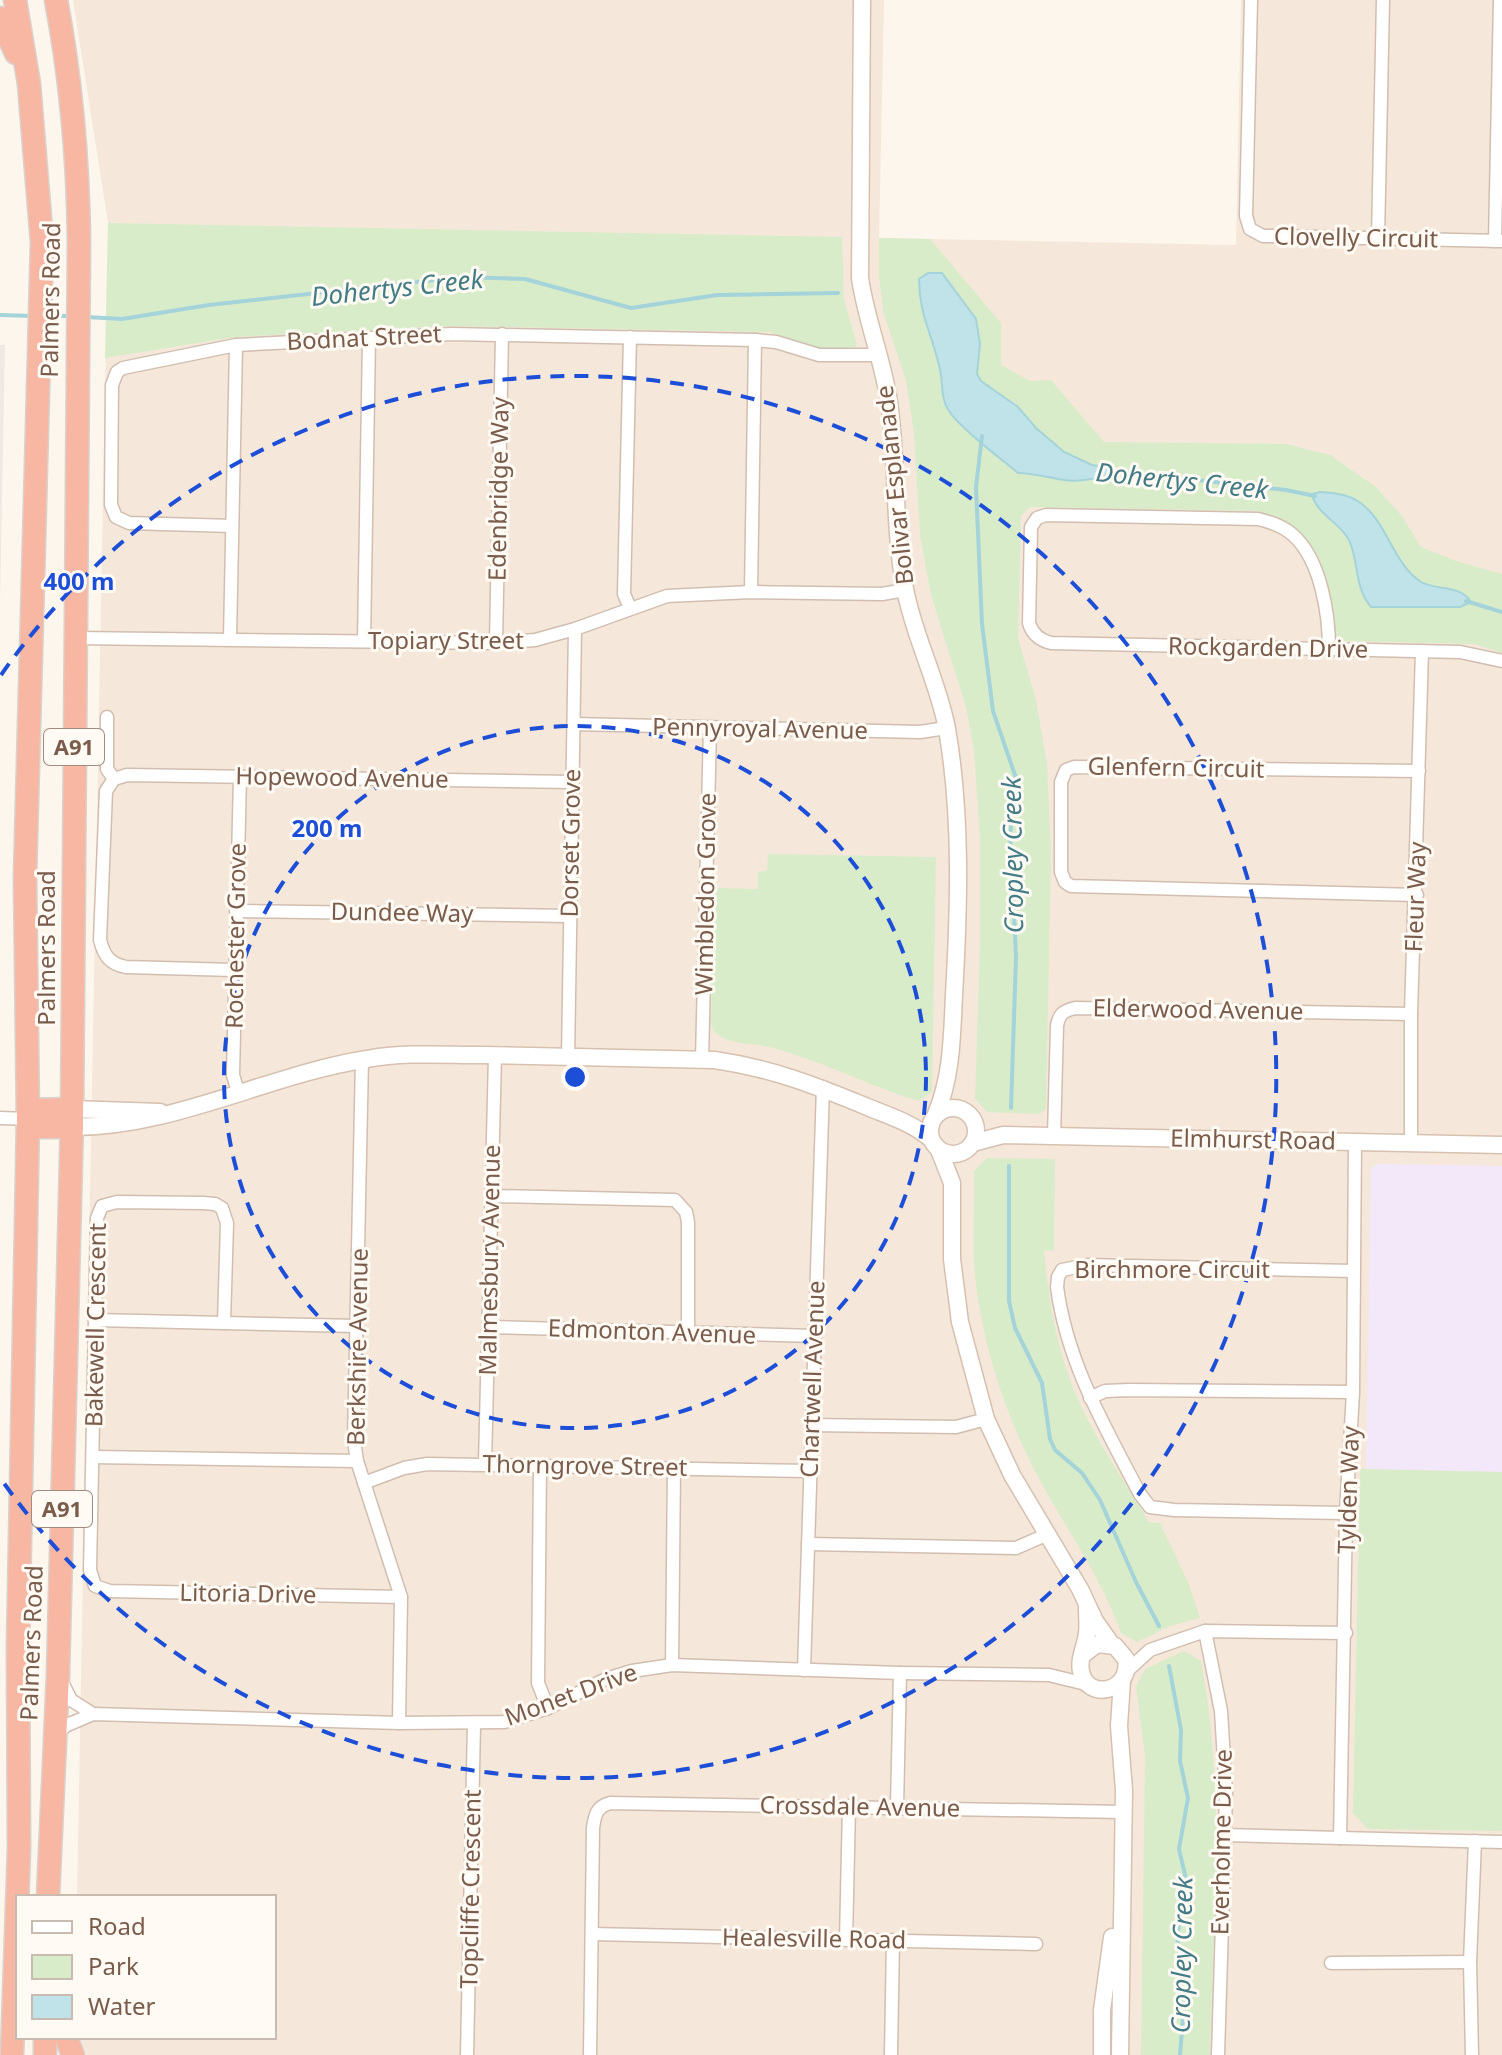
<svg xmlns="http://www.w3.org/2000/svg" width="1502" height="2055" viewBox="0 0 1502 2055" font-family="'Noto Sans',sans-serif">
<rect width="100%" height="100%" fill="#fdf6ec"/>
<path fill="#f5e8da" d="M73 0H884L879 238 1236 245 1241 0H1502V2055H87L80 2037H274V1897H77L108 223Z"/>
<path fill="#efe9e4" d="M0 345H5L0 603Z"/>
<path fill="#f3e8fa" d="M1377 1164 1502 1166V1472L1366 1469 1371 1169Z"/>
<g fill="#d8ecc9">
<path d="M108 223 842 237 844 299 857 345 853 350 822 349 769 332 451 326 235 337 105 358Z"/>
<path d="M879 238 930 239 1001 323V365L1030 381 1051 380 1104 442 1286 444 1330 455 1376 487 1402 516 1421 547 1456 561 1502 574V653L1475 644 1344 641 1336 635C1322 580 1321 526 1256 511L1030 507 1021 516 1018 638 1036 700 1047 764 1051 853 1046 1109 1039 1114 987 1112 975 1098 980 946V839L974 751 966 707 931 595 920 535 914 433 906 380 883 311 879 276Z"/>
<path d="M768 854 936 857 932 1092 919 1101C868 1086 821 1060 769 1047 750 1042 715 1046 711 1023L714 893 719 888 758 889V872L767 871Z"/>
<path d="M987 1158 1055 1159 1054 1250 1044 1251C1049 1304 1058 1357 1081 1406 1100 1446 1126 1484 1149 1522L1160 1523 1188 1582 1200 1618 1170 1626 1137 1642 1121 1633C1097 1565 1051 1510 1022 1444 1000 1397 985 1345 977 1293 971 1254 975 1211 974 1171Z"/>
<path d="M1360 1469 1502 1472V1831L1368 1829 1353 1813Z"/>
<path d="M1184 1651 1201 1661C1226 1790 1213 1925 1210 2055H1141L1145 1757 1136 1687 1145 1669Z"/>
</g>
<g fill="#bfe3e8" stroke="#a5d3da" stroke-width="2">
<path d="M928 273H942L976 319 980 344 977 374 981 381 1018 407 1036 428 1064 452 1092 465 1123 471C1105 476 1083 483 1064 480 1048 478 1035 473 1018 473 1000 458 960 428 949 411 941 400 943 387 941 375 935 339 919 318 919 279Z"/>
<path d="M1320 492C1332 493 1346 494 1356 500 1387 518 1391 562 1421 582 1437 591 1460 584 1471 602L1460 607H1371C1355 588 1359 567 1351 545 1345 525 1316 515 1312 494Z"/>
</g>
<g fill="none" stroke-linecap="round" stroke-linejoin="round">
<g stroke="#a5d3da" stroke-width="4">
<path d="M0 315 34 316"/>
<path d="M46 316H70"/>
<path d="M86 317 122 319 209 305 462 277 525 279 631 308 717 295 838 293"/>
<path d="M982 436 976 487 982 624 993 711 1016 778 1010 836 1016 957 1011 1108"/>
<path d="M1118 471 1286 490 1315 496"/>
<path d="M1466 601 1502 612"/>
<path d="M1009 1166V1301L1015 1328 1042 1383 1050 1439 1055 1450 1082 1473 1100 1500 1136 1582 1159 1626"/>
<path d="M1169 1666 1181 1730 1180 1761 1188 1798 1179 1849 1188 1888 1177 1934 1184 2006 1180 2055"/>
</g>
<g stroke="#d1beb0" stroke-width="15">
<g id="street">
<path d="M1251 0 1246 216 1250 229 1263 236H1272L1502 241"/>
<path d="M1378 238 1383 0"/>
<path d="M1495 241 1500 0"/>
<path d="M630 337 624 594 630 608"/>
<path d="M232 526 129 523 116 517 111 505 112 385 117 372 123 368 236 345 452 334 755 340 776 342 819 355H878"/>
<path d="M751 592 755 340"/>
<path d="M75 638 496 643 535 640 575 629 667 596 751 592 882 594 905 590"/>
<path d="M230 639 236 345"/>
<path d="M364 641 369 338"/>
<path d="M496 643 502 334"/>
<path d="M1329 649C1329 614 1321 560 1293 535 1283 526 1271 522 1258 519L1046 515 1037 518 1031 527 1029 623C1032 634 1039 640 1051 643L1460 652 1502 661"/>
<path d="M107 717V769L114 779 106 791 100 940C104 956 110 964 126 967L234 970"/>
<path d="M574 724 920 732 946 728"/>
<path d="M114 779 127 775 572 782"/>
<path d="M1417 895 1071 886 1065 882 1061 872V782L1066 770 1074 767 1419 771"/>
<path d="M236 911 569 916"/>
<path d="M568 1057 575 629"/>
<path d="M362 1059 354 1441 357 1461 401 1597 399 1723"/>
<path d="M702 1060 710 728"/>
<path d="M239 1095 233 1075 240 776"/>
<path d="M0 1118 28 1119"/>
<path d="M1054 1136 1057 1026C1059 1014 1063 1011 1075 1008L1411 1014"/>
<path d="M1411 1143V1014L1422 651"/>
<path d="M492 1196 675 1200 686 1212 688 1222V1332"/>
<path d="M95 1320 357 1326"/>
<path d="M224 1323 227 1223 222 1208 215 1204 203 1203 117 1202 102 1206 97 1218 90 1570 95 1586 110 1591 401 1597"/>
<path d="M489 1327 815 1336"/>
<path d="M1090 1398 1105 1391 1129 1390 1353 1392"/>
<path d="M811 1425 956 1427 986 1419"/>
<path d="M93 1457 357 1461"/>
<path d="M485 1464 495 1055"/>
<path d="M540 1466 538 1683 548 1708"/>
<path d="M364 1483 404 1468 427 1464 809 1471"/>
<path d="M1346 1513 1174 1510 1150 1507 1140 1494C1105 1427 1067 1363 1057 1287L1058 1277 1062 1270 1087 1265 1353 1271"/>
<path d="M808 1544 1016 1548 1048 1534"/>
<path d="M1205 1631 1221 1711 1226 1793 1218 2055"/>
<path d="M672 1665 674 1468"/>
<path d="M804 1670 823 1087"/>
<path d="M1127 1671 1150 1650 1205 1631 1346 1633"/>
<path d="M61 1680 71 1700 93 1714"/>
<path d="M57 1735 65 1726 93 1714 399 1723 504 1722 548 1708 606 1679 632 1671 672 1665 900 1673 1049 1675 1090 1685"/>
<path d="M897 1807 900 1673"/>
<path d="M1225 1835 1502 1842"/>
<path d="M1340 1838 1346 1513 1353 1392 1355 1142"/>
<path d="M592 1934 1036 1944"/>
<path d="M846 1940 849 1806"/>
<path d="M1331 1963 1470 1962"/>
<path d="M467 2055 474 1724"/>
<path d="M590 2055 593 1828C595 1815 596 1807 610 1803L1124 1812"/>
<path d="M891 2055 893 1940"/>
<path d="M1472 2055 1470 1962 1475 1841"/>
</g>
</g>
<g stroke="#d6c0b0" stroke-width="19">
<g id="secondary">
<path d="M862 0 860 278C866 320 883 360 889 402 898 464 893 528 905 589 914 637 938 681 947 729 962 816 959 907 954 995 952 1036 952 1076 936 1114"/>
<circle cx="953" cy="1131" r="23"/>
<path d="M72 1109 160 1112"/>
<path d="M72 1127C175 1127 267 1075 367 1059 405 1052 445 1055 483 1055 560 1056 637 1059 714 1060 771 1068 817 1086 870 1108 892 1117 912 1123 931 1139"/>
<path d="M973 1143 1003 1135 1502 1145"/>
<path d="M939 1150 952 1183V1259L960 1322 986 1419 1012 1475 1080 1589 1095 1621 1112 1645"/>
<path d="M1084 1654 1097 1644 1115 1646 1126 1659C1132 1693 1086 1701 1081 1671 1078 1659 1086 1645 1087 1633 1088 1625 1087 1616 1087 1608"/>
<path d="M1102 2055V2010L1112 1937"/>
<path d="M1120 2055 1124 1790 1119 1726 1122 1681"/>
</g>
</g>
<g stroke="#dad1cd" stroke-width="25">
<g id="highway">
<path d="M0 18 16 53"/>
<path d="M28 1110 72 1109"/>
<path d="M28 1127H72"/>
<path d="M48 1897 58 1675 72 1120 79 240C78 159 71 79 56 0"/>
<path d="M66 2037 73 2055"/>
<path d="M12 2055 19 1848 18 1647 28 1119 25 877 42 242 29 84 15 0"/>
<path d="M45 2055V2037"/>
</g>
</g>
<use href="#street" stroke="#fff" stroke-width="12"/>
<use href="#secondary" stroke="#fff" stroke-width="16"/>
<use href="#highway" stroke="#f7b7a3" stroke-width="22"/>
</g>
<g fill="none" stroke="#1d4ed8" stroke-width="4" stroke-dasharray="14 10">
<circle cx="575" cy="1077" r="351"/>
<path d="M1 675A701 701 0 1 1 1 1479"/>
</g>
<g text-anchor="middle" stroke-width="6" stroke-linejoin="round" paint-order="stroke">
<g fill="#fffaf3" stroke="#a28b7f" stroke-width="2">
<rect x="44" y="729" width="60" height="36" rx="6"/>
<rect x="32" y="1491" width="60" height="36" rx="6"/>
</g>
<g font-size="22" font-weight="bold" fill="#7a5c4d">
<text x="74" y="755">A91</text>
<text x="62" y="1517">A91</text>
</g>
<g font-size="24" fill="#7a5c4d" stroke="#fffaf3">
<text transform="translate(1356 238) rotate(1)" y="8">Clovelly Circuit</text>
<text transform="translate(51 300) rotate(-89)" y="8">Palmers Road</text>
<text transform="translate(364 338) rotate(-3)" y="8">Bodnat Street</text>
<text transform="translate(895 485) rotate(-96)" y="8">Bolivar Esplanade</text>
<text transform="translate(499 489) rotate(-89)" y="8">Edenbridge Way</text>
<text x="446" y="649">Topiary Street</text>
<text transform="translate(1268 648) rotate(1)" y="8">Rockgarden Drive</text>
<text transform="translate(760 729) rotate(1)" y="8">Pennyroyal Avenue</text>
<text transform="translate(1176 768) rotate(1)" y="8">Glenfern Circuit</text>
<text transform="translate(342 778) rotate(1)" y="8">Hopewood Avenue</text>
<text transform="translate(571 843) rotate(-89)" y="8">Dorset Grove</text>
<text transform="translate(706 894) rotate(-89)" y="8">Wimbledon Grove</text>
<text transform="translate(1416 897) rotate(-88)" y="8">Fleur Way</text>
<text transform="translate(402 913) rotate(1)" y="8">Dundee Way</text>
<text transform="translate(236 936) rotate(-89)" y="8">Rochester Grove</text>
<text transform="translate(47 948) rotate(-90)" y="8">Palmers Road</text>
<text transform="translate(1198 1010) rotate(1)" y="8">Elderwood Avenue</text>
<text transform="translate(1253 1140) rotate(1)" y="8">Elmhurst Road</text>
<text transform="translate(490 1260) rotate(-89)" y="8">Malmesbury Avenue</text>
<text x="1172" y="1278">Birchmore Circuit</text>
<text transform="translate(96 1325) rotate(-89)" y="8">Bakewell Crescent</text>
<text transform="translate(652 1332) rotate(2)" y="8">Edmonton Avenue</text>
<text transform="translate(358 1347) rotate(-89)" y="8">Berkshire Avenue</text>
<text transform="translate(813 1379) rotate(-88)" y="8">Chartwell Avenue</text>
<text transform="translate(585 1466) rotate(1)" y="8">Thorngrove Street</text>
<text transform="translate(1349 1490) rotate(-88)" y="8">Tylden Way</text>
<text transform="translate(248 1594) rotate(1)" y="8">Litoria Drive</text>
<text transform="translate(32 1643) rotate(-88)" y="8">Palmers Road</text>
<text transform="translate(571 1695) rotate(-20)" y="8">Monet Drive</text>
<text transform="translate(860 1807) rotate(1)" y="8">Crossdale Avenue</text>
<text transform="translate(1222 1842) rotate(-89)" y="8">Everholme Drive</text>
<text transform="translate(471 1889) rotate(-89)" y="8">Topcliffe Crescent</text>
<text transform="translate(814 1939) rotate(1)" y="8">Healesville Road</text>
</g>
<g font-size="26" font-style="italic" fill="#437c86" stroke="#fffaf3">
<text transform="translate(397 288) rotate(-6)" y="9">Dohertys Creek</text>
<text transform="translate(1182 481) rotate(6)" y="9">Dohertys Creek</text>
<text transform="translate(1013 855) rotate(-91)" y="9">Cropley Creek</text>
<text transform="translate(1182 1955) rotate(-89)" y="9">Cropley Creek</text>
</g>
</g>
<circle cx="575" cy="1077" r="12" fill="#1d4ed8" stroke="#fffaf3" stroke-width="4"/>
<g font-size="24" text-anchor="middle" font-weight="bold" fill="#1d4ed8" stroke="#fffaf3" stroke-width="6" stroke-linejoin="round" paint-order="stroke">
<text x="79" y="590">400 m</text>
<text x="327" y="837">200 m</text>
</g>
<rect x="16" y="1895" width="260" height="144" fill="#fffaf3" stroke="#cabbb1" stroke-width="2"/>
<rect x="32" y="1921" width="40" height="12" fill="#ffffff" stroke="#cabbb1" stroke-width="2"/>
<text x="88" y="1935" font-size="24" fill="#7a5c4d">Road</text>
<rect x="32" y="1955" width="40" height="24" fill="#d8ecc9" stroke="#cabbb1" stroke-width="2"/>
<text x="88" y="1975" font-size="24" fill="#7a5c4d">Park</text>
<rect x="32" y="1995" width="40" height="24" fill="#bfe3e8" stroke="#cabbb1" stroke-width="2"/>
<text x="88" y="2015" font-size="24" fill="#7a5c4d">Water</text>
</svg>
